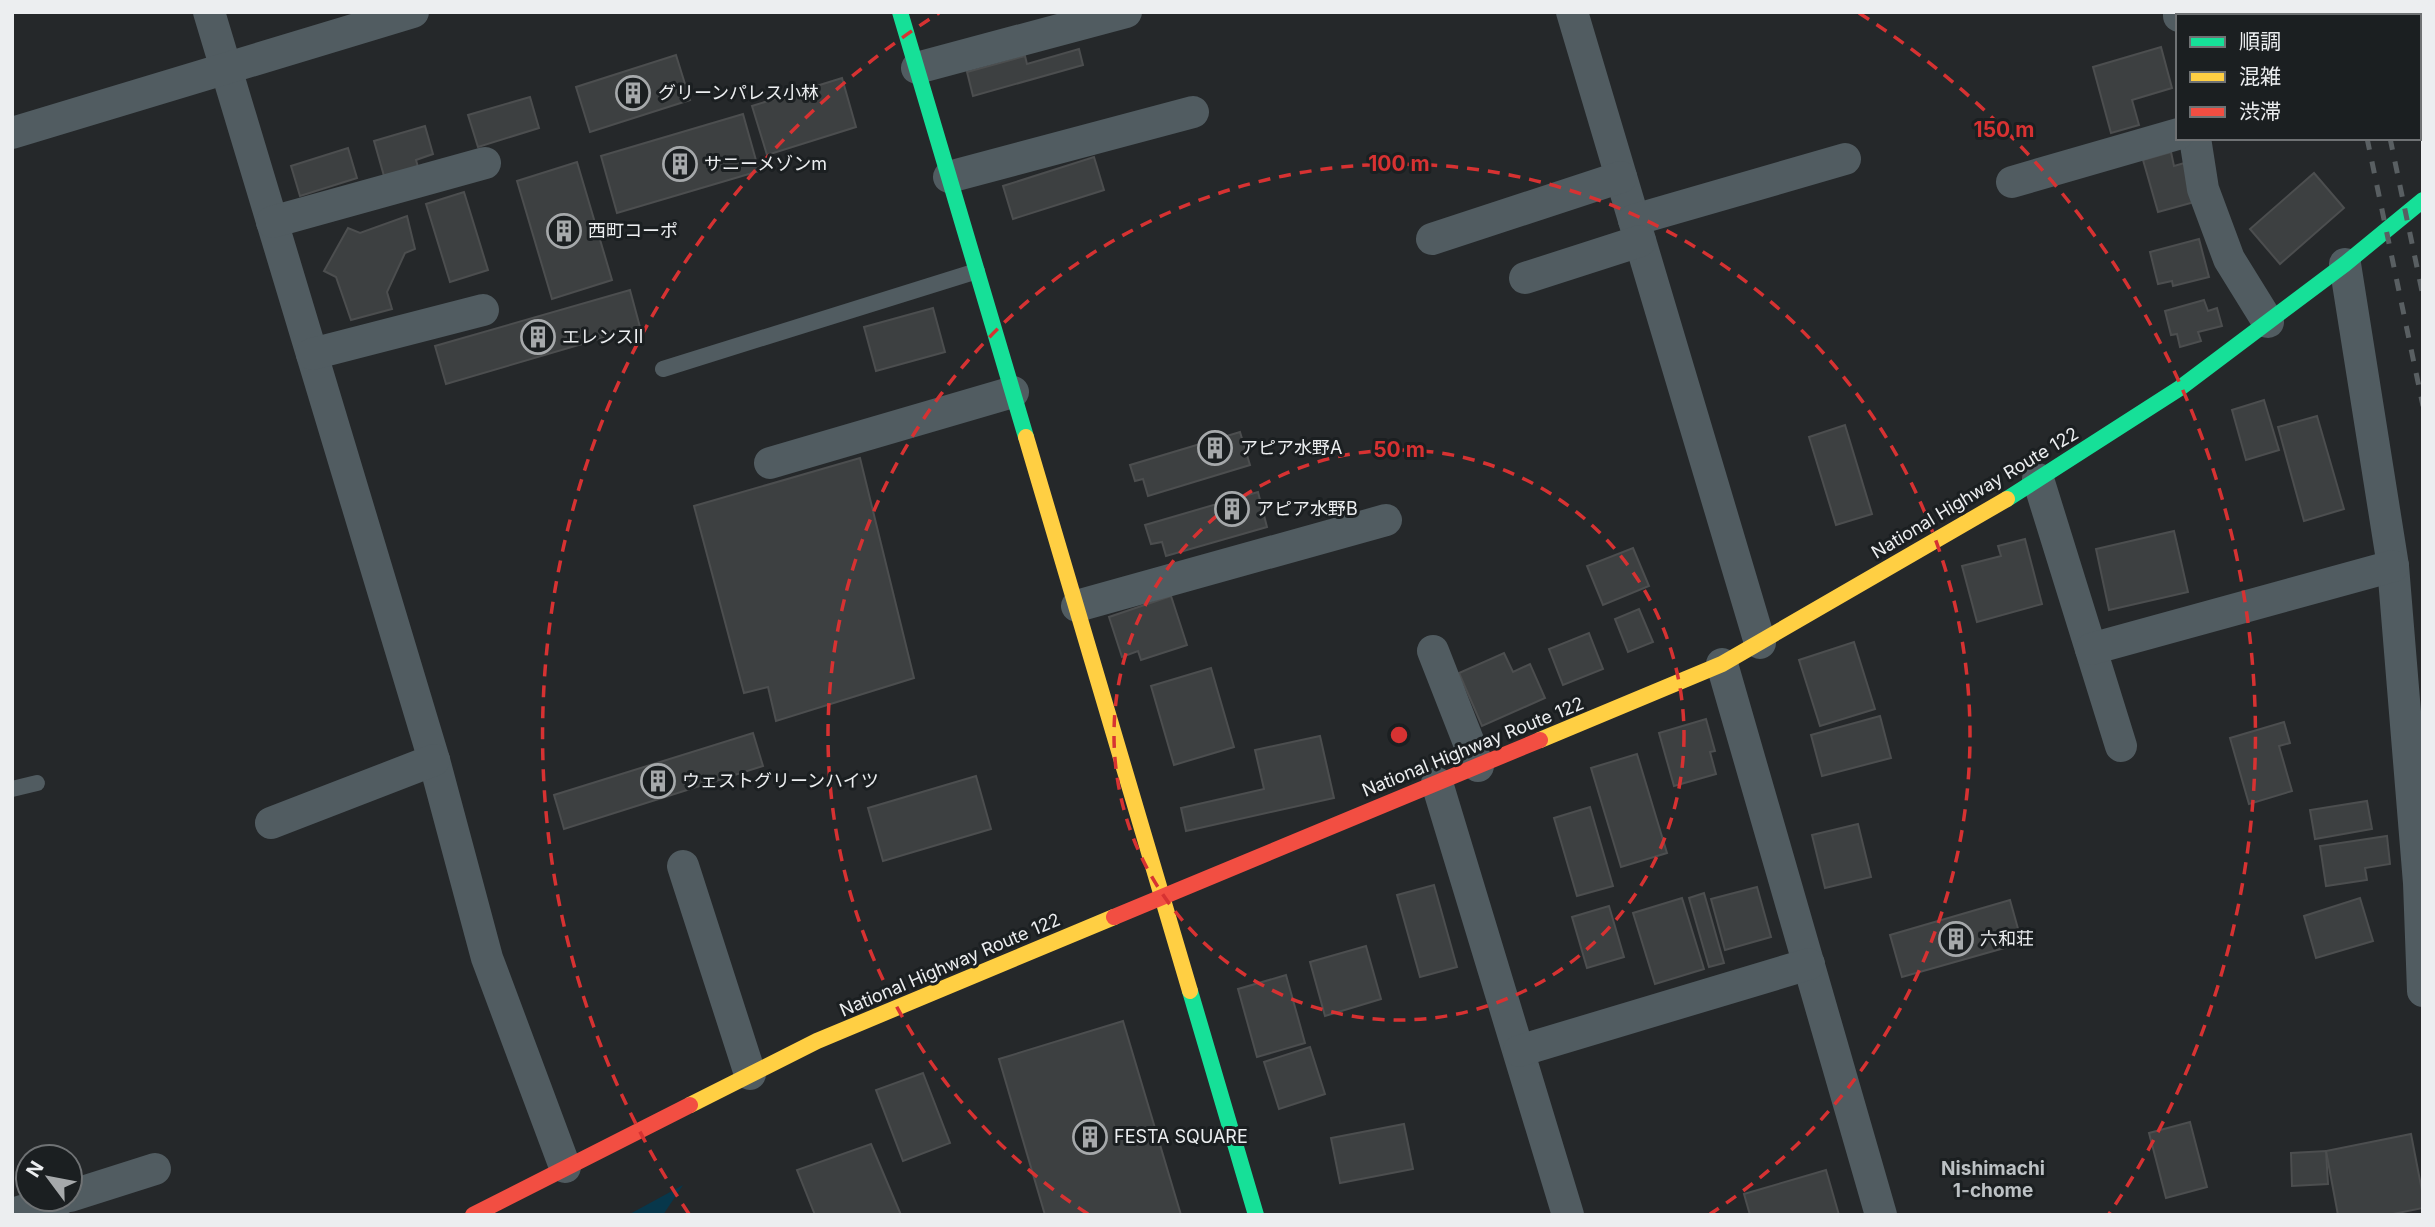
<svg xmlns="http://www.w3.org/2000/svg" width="2435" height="1227" viewBox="0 0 2435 1227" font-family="Inter,'Noto Sans JP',sans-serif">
<rect width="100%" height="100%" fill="#25282a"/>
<path fill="#07374b" d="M683 1185 663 1215H628Z"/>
<g fill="#3d4041" stroke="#4c4e4f" stroke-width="2">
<path d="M2423 29V113L2419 109V94L2423 91 2419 88V32Z"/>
<path d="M2161 47 2172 88 2132 100 2139 125 2111 133 2093 67Z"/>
<path d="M1079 49 1083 65 973 96 967 72 1025 56 1027 64Z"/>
<path d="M676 55 690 100 590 132 576 87Z"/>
<path d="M842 78 856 127 767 155 752 106Z"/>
<path d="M530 97 539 128 478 147 468 115Z"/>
<path d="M743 114 759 171 617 213 601 156Z"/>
<path d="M425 126 433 154 416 160 418 167 384 176 374 141Z"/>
<path d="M348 148 357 178 300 196 291 166Z"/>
<path d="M2171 152 2174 166 2188 162 2198 201 2158 212 2143 160Z"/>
<path d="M1094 157 1104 190 1013 219 1003 186Z"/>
<path d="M577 162 612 280 552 299 517 181Z"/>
<path d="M2314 173 2344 208 2280 264 2250 229Z"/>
<path d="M464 192 488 270 450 282 426 204Z"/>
<path d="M407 216 415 249 405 253 387 292 392 309 351 320 336 277 324 271 348 228 360 233Z"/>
<path d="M2199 239 2209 277 2173 286 2172 281 2158 284 2150 252Z"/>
<path d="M630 290 640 327 446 384 435 346Z"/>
<path d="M2204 300 2208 311 2217 308 2222 326 2198 332 2201 341 2180 347 2177 334 2171 335 2165 311Z"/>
<path d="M933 308 945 352 876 371 864 327Z"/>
<path d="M2264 400 2279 450 2246 460 2232 410Z"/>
<path d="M2317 416 2344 509 2304 521 2278 427Z"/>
<path d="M1845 425 1872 514 1836 525 1809 437Z"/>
<path d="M1240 432 1250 465 1148 496 1143 479 1135 481 1130 465Z"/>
<path d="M860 458 914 678 776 721 768 687 744 693 694 506Z"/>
<path d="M1258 492 1267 527 1166 556 1162 542 1151 544 1145 525Z"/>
<path d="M2174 531 2188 592 2109 610 2096 549Z"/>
<path d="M2025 539 2042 604 1977 622 1962 566 2001 556 1998 546Z"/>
<path d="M1633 548 1649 586 1603 605 1587 566Z"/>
<path d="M1171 596 1187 645 1141 660 1138 651 1122 657 1109 617Z"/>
<path d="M1639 609 1653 642 1628 652 1615 619Z"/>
<path d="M1589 633 1603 669 1563 685 1549 649Z"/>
<path d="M1854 642 1875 709 1820 726 1799 660Z"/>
<path d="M1504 653 1513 672 1530 664 1545 698 1482 726 1459 673Z"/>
<path d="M1211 668 1234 747 1174 765 1151 686Z"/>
<path d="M1880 716 1891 758 1822 776 1811 735Z"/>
<path d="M1706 719 1715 751 1710 752 1716 774 1674 786 1659 733Z"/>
<path d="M2284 722 2290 743 2279 746 2292 791 2249 804 2230 738Z"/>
<path d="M753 733 763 766 564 829 554 795Z"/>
<path d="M1320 736 1334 798 1186 831 1181 808 1264 789 1255 750Z"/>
<path d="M1637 754 1667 853 1621 867 1591 768Z"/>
<path d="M976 776 991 829 883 861 868 808Z"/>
<path d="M2367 801 2372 829 2315 839 2310 810Z"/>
<path d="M1590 807 1613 886 1577 896 1554 818Z"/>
<path d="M1858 824 1871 877 1825 888 1812 835Z"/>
<path d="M2387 836 2390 864 2365 868 2367 880 2326 886 2320 846Z"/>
<path d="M1434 885 1457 967 1420 977 1397 895Z"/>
<path d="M1757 887 1771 937 1725 950 1711 899Z"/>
<path d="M1704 893 1724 963 1709 967 1689 898Z"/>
<path d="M1682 898 1704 969 1655 984 1633 913Z"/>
<path d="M2360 898 2373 941 2316 958 2304 916Z"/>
<path d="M2010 900 2022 943 1902 977 1890 935Z"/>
<path d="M1609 906 1624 957 1587 968 1572 917Z"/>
<path d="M1366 946 1381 999 1325 1016 1310 962Z"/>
<path d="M1286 975 1305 1043 1257 1057 1238 989Z"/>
<path d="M1123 1021 1181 1215H1045L999 1059Z"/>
<path d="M1310 1047 1325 1094 1279 1109 1264 1062Z"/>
<path d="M923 1073 950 1143 903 1161 876 1090Z"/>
<path d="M2190 1122 2207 1187 2166 1198 2149 1133Z"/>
<path d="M1404 1124 1413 1169 1340 1183 1331 1138Z"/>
<path d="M2411 1134 2423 1196V1208L2388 1215H2338L2326 1151Z"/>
<path d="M871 1144 901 1215H815L797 1170Z"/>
<path d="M2326 1151 2328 1184 2292 1186 2291 1153Z"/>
<path d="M1826 1170 1839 1215H1750L1744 1194Z"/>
</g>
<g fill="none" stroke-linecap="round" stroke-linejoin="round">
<g stroke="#515c61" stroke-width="16">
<path d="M663 369 977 271"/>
<path d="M12 789 37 783"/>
</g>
<g stroke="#515c61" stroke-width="32">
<path d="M209 12 434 760 487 958 565 1167"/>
<path d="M1572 12 1760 643"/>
<path d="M2179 12V16"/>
<path d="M917 68 1126 12"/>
<path d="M12 133 413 12"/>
<path d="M2195 138 2203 189 2229 259 2268 322"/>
<path d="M949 177 1193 112"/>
<path d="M2012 182 2178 134"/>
<path d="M1634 220 1845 159"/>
<path d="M272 222 485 163"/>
<path d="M1432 239 1621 177"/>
<path d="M2345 264 2393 566 2419 883 2423 991"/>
<path d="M1525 278 1640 241"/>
<path d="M312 354 483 310"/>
<path d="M770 463 1013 392"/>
<path d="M2038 479 2121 746"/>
<path d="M1077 606 1386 520"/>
<path d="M2091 649 2393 566"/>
<path d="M1433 651 1478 766"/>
<path d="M1722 664 1881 1215"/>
<path d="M1437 783 1568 1215"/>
<path d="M271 823 434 760"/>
<path d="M683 866 750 1074"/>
<path d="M1519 1051 1809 964"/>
<path d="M70 1196 155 1169"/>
<path d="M12 1214 61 1199"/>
</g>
<g stroke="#16e098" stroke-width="16">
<path d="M900 12 1026 437"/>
<path d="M2007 499 2180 388 2345 264 2423 200"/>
<path d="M1190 991 1256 1215"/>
</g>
<g stroke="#ffcf43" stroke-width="16">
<path d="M1026 437 1190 991"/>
<path d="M1540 740 1722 664 2007 499"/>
<path d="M690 1105 817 1041 1114 917"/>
</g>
<g stroke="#f24e42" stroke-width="16">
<path d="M1114 917 1540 740"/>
<path d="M473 1215 690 1105"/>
</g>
<g stroke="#595f62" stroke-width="5" stroke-dasharray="12 12" stroke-linecap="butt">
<path d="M2340 12 2341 16"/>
<path d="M2360 12 2361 16"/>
<path d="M2367 138 2423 406"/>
<path d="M2390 138 2423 296"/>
</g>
</g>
<g fill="none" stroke="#d73232" stroke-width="3.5" stroke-dasharray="12 9">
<circle cx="1399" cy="735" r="285"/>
<path d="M1088 1214A571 571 0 1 1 1710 1214"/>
<path d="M689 1214A856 856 0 0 1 939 13M1859 13A856 856 0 0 1 2109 1214"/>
</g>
<defs>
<g id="building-ring" transform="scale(1.75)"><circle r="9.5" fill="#1b1f21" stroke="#a6a9ab" stroke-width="1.5"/><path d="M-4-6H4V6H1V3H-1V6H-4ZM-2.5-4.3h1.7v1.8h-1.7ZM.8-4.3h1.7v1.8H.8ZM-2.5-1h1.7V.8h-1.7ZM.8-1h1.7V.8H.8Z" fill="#a6a9ab"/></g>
</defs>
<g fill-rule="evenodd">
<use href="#building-ring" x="633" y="93"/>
<use href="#building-ring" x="680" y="164"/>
<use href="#building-ring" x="564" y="231"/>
<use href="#building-ring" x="538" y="337"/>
<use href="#building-ring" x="1215" y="448"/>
<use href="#building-ring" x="1232" y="509"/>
<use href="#building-ring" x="658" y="781"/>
<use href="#building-ring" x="1956" y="939"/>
<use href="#building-ring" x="1090" y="1137"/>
</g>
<g text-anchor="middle" stroke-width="6" stroke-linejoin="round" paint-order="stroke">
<g font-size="18" fill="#eceef0" stroke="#1b1f21" text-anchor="start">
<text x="658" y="99">グリーンパレス小林</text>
<text x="704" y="170">サニーメゾンm</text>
<text x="588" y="237">西町コーポ</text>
<text x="562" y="343">エレンスⅡ</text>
<text x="1240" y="454">アピア水野A</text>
<text x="1256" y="515">アピア水野B</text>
<text x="682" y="787">ウェストグリーンハイツ</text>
<text x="1980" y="945">六和荘</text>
<text x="1114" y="1143">FESTA SQUARE</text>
</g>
<g font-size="18" fill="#eceef0" stroke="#1b1f21">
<text transform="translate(1975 493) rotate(-31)" y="6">National Highway Route 122</text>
<text transform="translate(1473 747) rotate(-22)" y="6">National Highway Route 122</text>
<text transform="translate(950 965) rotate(-23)" y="6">National Highway Route 122</text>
</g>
<g font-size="19" font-weight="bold" fill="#bcc1c4" stroke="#1b1f21">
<text x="1993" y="1175">Nishimachi<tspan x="1993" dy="22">1-chome</tspan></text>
</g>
</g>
<circle cx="1399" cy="735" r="10" fill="#d73232" stroke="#1b1f21" stroke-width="3.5"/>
<g font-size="21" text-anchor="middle" font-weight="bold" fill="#d73232" stroke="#1b1f21" stroke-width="6" stroke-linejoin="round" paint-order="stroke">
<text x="2004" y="137">150 m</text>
<text x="1399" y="171">100 m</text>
<text x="1399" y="457">50 m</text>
</g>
<rect width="2435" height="1227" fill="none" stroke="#eceef0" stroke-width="28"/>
<rect x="2176" y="14" width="245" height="126" fill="#1b1f21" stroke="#6f7274" stroke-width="2"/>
<rect x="2190" y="37" width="35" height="10" fill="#16e098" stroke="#6f7274" stroke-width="2"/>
<text x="2239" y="49" font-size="21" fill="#eceef0">順調</text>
<rect x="2190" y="72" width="35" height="10" fill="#ffcf43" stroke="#6f7274" stroke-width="2"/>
<text x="2239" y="84" font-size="21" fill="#eceef0">混雑</text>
<rect x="2190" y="107" width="35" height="10" fill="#f24e42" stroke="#6f7274" stroke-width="2"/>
<text x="2239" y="119" font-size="21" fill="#eceef0">渋滞</text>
<g transform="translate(49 1178) rotate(302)"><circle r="33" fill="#1b1f21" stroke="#6f7274" stroke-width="2"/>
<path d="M0-5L12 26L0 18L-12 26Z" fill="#a6a9ab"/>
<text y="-10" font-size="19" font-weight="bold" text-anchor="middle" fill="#eceef0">N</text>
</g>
</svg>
